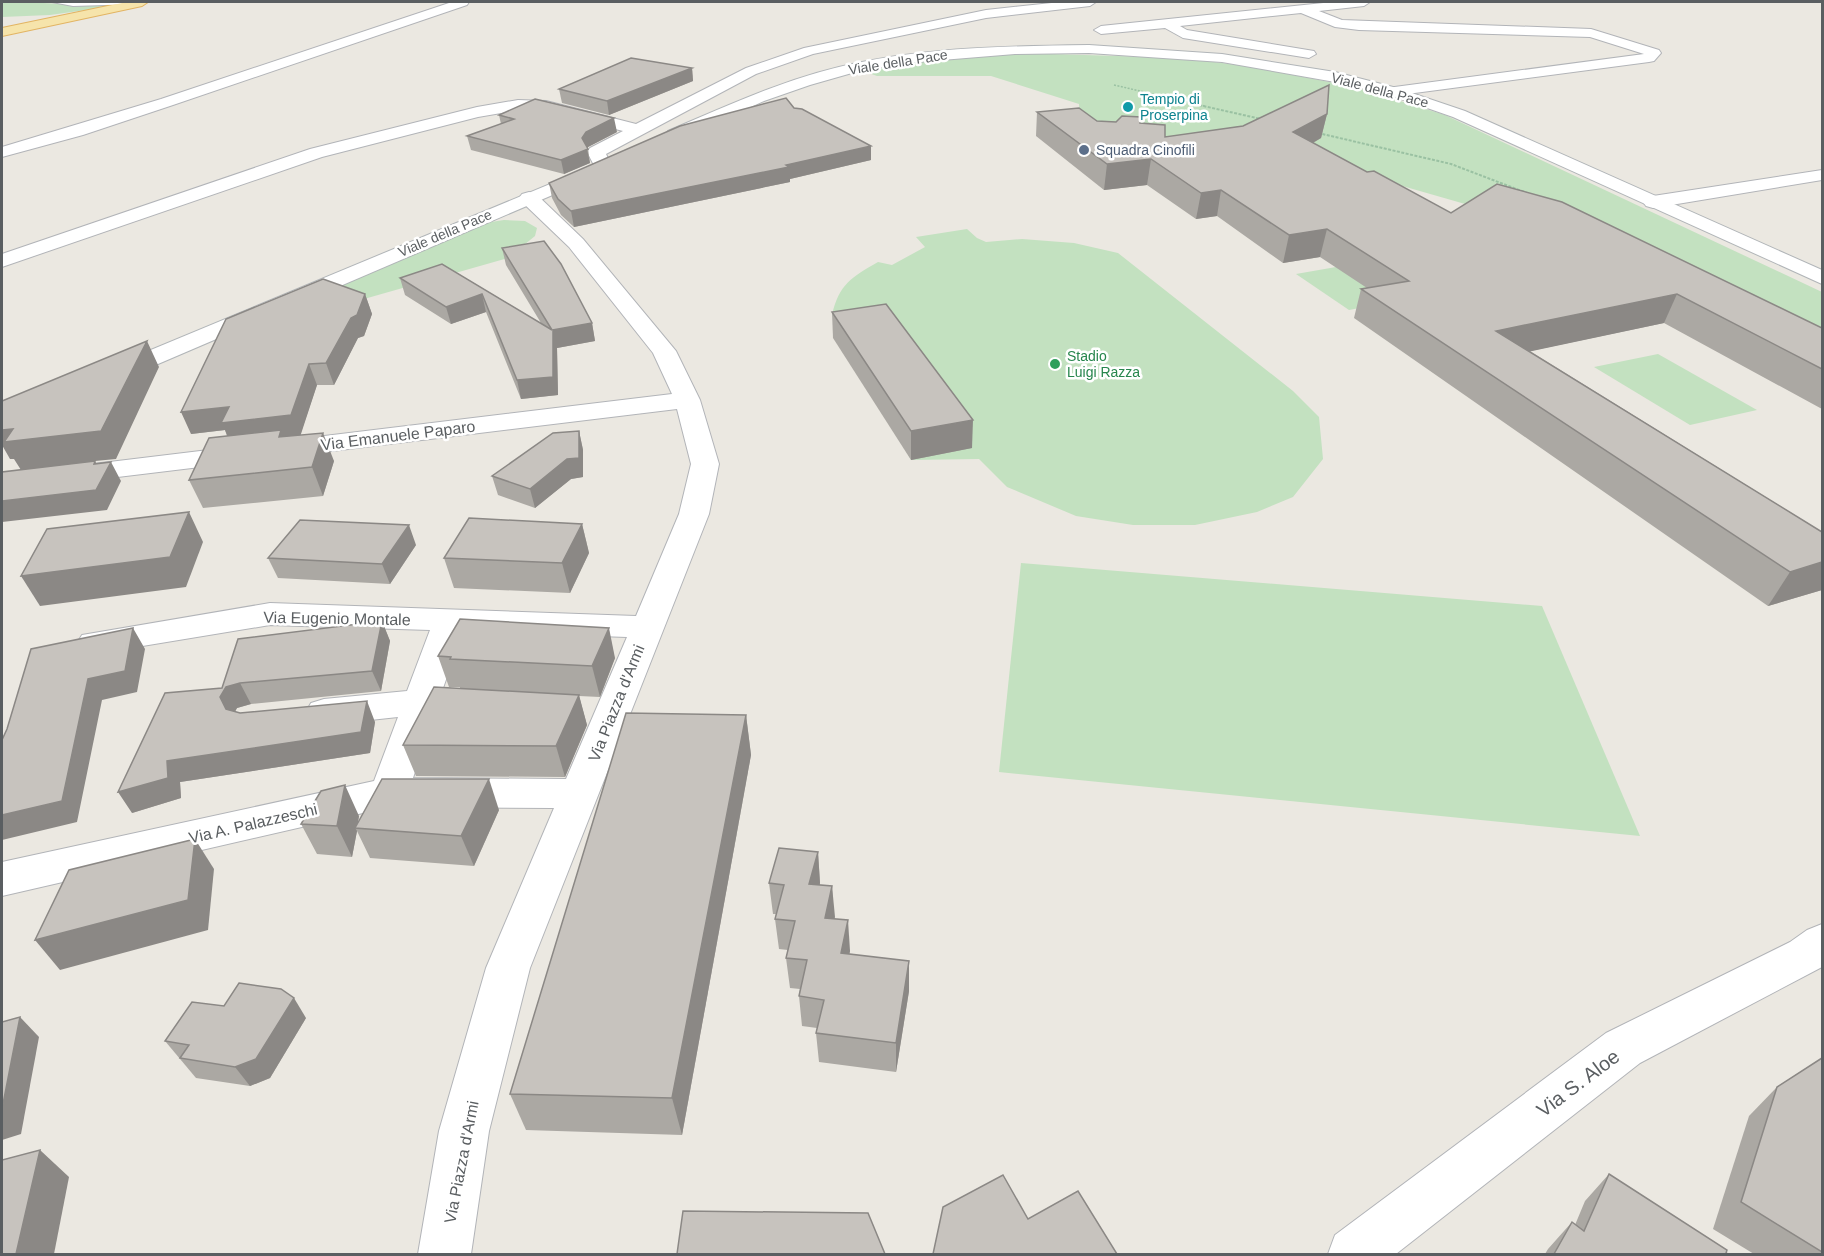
<svg xmlns="http://www.w3.org/2000/svg" width="1824" height="1256" viewBox="0 0 1824 1256" font-family="Helvetica,sans-serif">
<rect width="100%" height="100%" fill="#ebe8e1"/>
<g fill="#c3e1c0">
<path d="M2 2C39 2 76 5 114 6L50 15 2 17Z"/>
<path d="M1020 53 1182 58 1246 66 1355 87 1445 115 1822 292V365L1552 229 1277 150 1081 135 1079 104 991 76H877L863 71 928 59Z"/>
<path d="M504 220 525 221 537 228 535 236 508 258 357 301 323 290 478 224Z"/>
<path d="M967 229 977 238 986 242 1022 239 1074 243 1118 253 1293 391 1319 417 1323 459 1293 497 1257 512 1195 525H1133L1076 516 1007 487 979 459 911 460 832 315C839 284 852 277 878 262L892 265 925 247 916 237Z"/>
<path d="M1336 267 1391 302 1349 310 1296 274Z"/>
<path d="M1658 354 1757 410 1690 425 1594 367Z"/>
<path d="M1021 563 1542 606 1640 836 999 772Z"/>
</g>
<g fill="none" stroke-linecap="round" stroke-linejoin="round">
<g stroke="#b2b4b8" stroke-width="2">
<path id="service" d="M52 2H141L138 4 73 6Z"/>
</g>
<g stroke="#b2b4b8" stroke-width="2">
<g id="minor">
<path d="M452 2H469L467 5 173 105 83 135 2 157V147L161 99Z"/>
<path d="M1061 2H1096L1090 6 986 18 813 54 756 74 606 154 612 167 609 171H597L587 152 590 148 623 131 546 111 518 110 478 117 322 157 2 267V254L310 149 477 107 518 100 546 101 636 124 746 68 804 48 986 10Z"/>
<path d="M1333 2H1370L1364 6 1319 11 1342 20 1591 29 1659 50 1661 53 1654 61 1649 62 1392 96 1387 94 1384 91 1387 88 1644 54 1590 37 1359 30 1335 27 1301 13 1180 26 1187 30 1314 51 1316 54 1309 58 1183 38 1165 28 1101 34 1094 30 1101 26Z"/>
<path d="M1822 170V180L1653 208 1646 206 1643 202 1646 198 1653 196Z"/>
<path d="M529 192 536 194 583 239 676 351 700 400 719 464 709 514 530 968 489 1131 471 1254H418L439 1131 486 968 554 808 389 807 2 896V862L374 781 398 717 324 725 311 721 306 712 311 703 324 699 407 691 430 630 270 625 94 654 82 651 77 643 82 635 270 603 636 616 679 514 691 464 677 409 2 491V475L672 394 653 353 569 247 522 202 519 198 522 194ZM463 631 627 637 566 779 413 778 434 715 470 718 483 714 488 705 483 696 470 692 442 691Z"/>
<path d="M1822 924V967L1640 1063 1396 1254H1328L1335 1235 1606 1033 1790 942 1807 930Z"/>
</g>
</g>
<g stroke="#b1b5b8" stroke-width="2">
<g id="secondary">
<path d="M1089 45 1222 54 1335 72 1397 88 1465 111 1822 270V284L1453 117 1387 94 1335 82 1222 62 1089 53 1015 54 905 63 859 71 810 85 764 101 680 139H668L666 135 668 131C729 105 791 76 857 63 932 47 1012 46 1089 45Z"/>
<path d="M591 167 597 168 600 172 597 176 123 379 114 381 105 379 102 374 105 369Z"/>
</g>
</g>
<g stroke="#e2b463" stroke-width="2">
<path id="primary" d="M127 2H148L142 6 2 36V28Z"/>
</g>
<path stroke="#9ac1a2" stroke-width="1.5" stroke-dasharray="2 1.5" stroke-linecap="butt" d="M1114 85 1205 106"/>
<g stroke="#9ac1a2" stroke-width="2" stroke-dasharray="3 1.5" stroke-linecap="butt">
<path d="M1199 105 1261 119"/>
<path d="M1318 133 1451 164 1527 193"/>
</g>
<use href="#service" fill="#fff" fill-rule="evenodd"/>
<use href="#minor" fill="#fff" fill-rule="evenodd"/>
<use href="#secondary" fill="#fff" fill-rule="evenodd"/>
<use href="#primary" fill="#f6e4ab" fill-rule="evenodd"/>
</g>
<g fill="#aba8a3">
<path d="M692 68 693 81 609 115 562 103 559 89Z"/>
<path d="M794 108 871 160 790 179V182L574 227 561 215 552 198 549 183Z"/>
<path d="M1037 112 1097 121 1140 123 1165 137 1327 114 1321 138 1313 143 1367 172 1451 213 1822 328V409L1664 323 1530 351 1822 532V590L1768 606 1354 318 1361 289 1367 288 1320 257 1283 263 1217 216 1196 219 1147 185 1104 190 1036 136Z"/>
<path d="M499 115 617 132 588 147V148L590 163 564 174 471 150 467 136 501 124Z"/>
<path d="M502 248 592 323 595 341 557 348 558 395 521 399 486 312 451 324 405 295 400 278 442 264 541 323 506 265Z"/>
<path d="M365 294 372 314 364 336 358 338 334 385H317L300 435 334 461 323 496 203 508 189 480 227 436 225 430 191 434Z"/>
<path d="M832 312 972 448 911 460 833 338Z"/>
<path d="M579 431 583 450V477L571 479 535 508 498 495 492 476Z"/>
<path d="M582 524 589 553 570 593 454 588 444 558Z"/>
<path d="M416 545 390 584 278 578 268 558Z"/>
<path d="M382 621 390 641 381 691 251 704 237 708 235 712 240 713 375 722 370 753 180 782 181 798 132 813 222 688Z"/>
<path d="M438 656 615 658 600 697 579 696 587 725 565 777 416 776 403 745 460 689V687H449Z"/>
<path d="M746 715 751 755 682 1135 526 1130 510 1094Z"/>
<path d="M499 810 474 866 370 858 357 831 352 857 317 854 301 824 359 816 358 821Z"/>
<path d="M818 852 820 885 832 886 834 919 850 951 849 954 909 961V991L896 1072 819 1062 816 1033 817 1028 802 1026 799 996 800 989 790 988 786 958 788 950 779 949 775 919 776 914H773L769 883Z"/>
<path d="M306 1018 270 1078 250 1086 196 1078 165 1041Z"/>
<path d="M1822 1058V1254H1754L1713 1229 1749 1116 1777 1087Z"/>
<path d="M1609 1174 1726 1253 1728 1254H1545L1548 1249 1572 1222 1575 1225 1585 1201Z"/>
</g>
<g fill="#8b8885">
<path d="M692 68 693 81 609 115 607 101Z"/>
<path d="M1327 114 1321 138 1288 157 1293 132Z"/>
<path d="M614 118 617 132 588 147 587 149 590 163 564 174 561 160 582 138 586 132Z"/>
<path d="M871 146V160L790 179V182L574 227 571 211Z"/>
<path d="M1151 159 1147 185 1104 190 1107 164Z"/>
<path d="M1221 190 1217 216 1196 219 1201 193Z"/>
<path d="M1327 229 1320 257 1283 263 1289 235Z"/>
<path d="M365 294 372 314 364 336 358 338 334 385 326 363Z"/>
<path d="M482 294 486 312 451 324 446 307Z"/>
<path d="M1677 294 1664 323 1485 361 1496 331Z"/>
<path d="M592 323 595 341 557 348 558 395 521 399 517 380 553 330Z"/>
<path d="M147 341 159 367 116 459 95 461 103 476 111 462 121 481 107 510 2 522V501L21 470 14 459H10L2 445V430Z"/>
<path d="M309 364 317 385 300 437 231 445 225 430 191 434 181 412Z"/>
<path d="M973 420 972 448 911 460V431Z"/>
<path d="M579 431 583 450V477L571 479 535 508 530 489Z"/>
<path d="M323 433 334 461 323 496 312 467Z"/>
<path d="M189 512 203 542 186 587 40 606 21 576Z"/>
<path d="M582 524 589 553 570 593 562 563Z"/>
<path d="M409 525 416 545 390 584 382 564Z"/>
<path d="M1822 562V590L1768 606 1790 572Z"/>
<path d="M382 621 390 641 381 691 372 671Z"/>
<path d="M133 628 145 649 137 692 102 700 77 822 2 840V815L88 679Z"/>
<path d="M609 628 615 658 600 697 592 666Z"/>
<path d="M240 683 251 704 237 708 231 718 220 697 226 687Z"/>
<path d="M579 695 587 725 565 777 556 746Z"/>
<path d="M367 701 375 722 370 753 180 782 181 798 132 813 118 792 167 761Z"/>
<path d="M746 715 751 755 682 1135 672 1098Z"/>
<path d="M489 779 499 810 474 866 461 836Z"/>
<path d="M345 785 359 816 357 828H355L357 831 352 857 337 826Z"/>
<path d="M195 839 214 869 208 930 60 970 35 940Z"/>
<path d="M818 852 820 883 812 914 809 884Z"/>
<path d="M832 886 835 917 827 948 825 918Z"/>
<path d="M848 920 850 951 843 983 841 953Z"/>
<path d="M909 961V991L896 1072V1043Z"/>
<path d="M294 998 306 1018 270 1078 250 1086 235 1067Z"/>
<path d="M20 1017 39 1037 21 1134 2 1140V1109Z"/>
<path d="M40 1150 69 1177 54 1254H16Z"/>
</g>
<g fill="#c7c3be" stroke="#8b8885" stroke-width="1.5">
<path d="M631 58 692 68 607 101 559 89Z"/>
<path d="M1329 85 1327 114 1293 132 1367 172 1374 171 1451 213 1497 184 1562 202 1822 328V369L1677 294 1496 331 1822 532V562L1790 572 1361 289 1409 281 1327 229 1289 235 1221 190 1201 193 1151 159 1107 164 1037 112 1079 108 1097 121 1116 122 1122 116 1141 117 1140 123 1165 125V137L1243 126Z"/>
<path d="M786 98 794 108 802 109 871 146 786 165 789 167 571 211 558 199 549 183 680 126Z"/>
<path d="M535 99 614 118 586 132 582 138 588 149 561 160 467 136 514 119 499 115Z"/>
<path d="M544 241 561 264 592 323 553 330V377L517 380 482 294 446 307 400 278 442 264 552 330 502 248Z"/>
<path d="M323 279 365 294 357 315 351 318 326 363 309 364 291 415 221 423 229 407 181 412 226 319Z"/>
<path d="M886 304 973 420 911 431 832 312Z"/>
<path d="M147 341 101 431 4 442 13 429 2 430V401Z"/>
<path d="M281 430 279 437 323 433 312 467 189 480 209 438Z"/>
<path d="M579 431V458L567 459 530 489 492 476 553 433Z"/>
<path d="M95 461 94 464 111 462 96 490 2 501V472Z"/>
<path d="M189 512 170 557 21 576 47 529Z"/>
<path d="M469 518 582 524 562 563 444 558Z"/>
<path d="M300 520 409 525 382 564 268 558Z"/>
<path d="M460 619 609 628 592 666 450 659 451 657 438 656Z"/>
<path d="M382 621 372 671 240 683 226 687 220 697 226 709 240 713 367 701 361 732 167 761 168 778 118 792 165 693 222 688 238 639Z"/>
<path d="M133 628 125 671 88 679 62 801 2 815V740L7 729 31 649Z"/>
<path d="M434 687 579 695 556 746 403 745Z"/>
<path d="M626 713 746 715 672 1098 510 1094Z"/>
<path d="M382 779H489L461 836 355 828Z"/>
<path d="M345 785 337 826 301 824 321 791Z"/>
<path d="M195 839 188 900 35 940 69 870Z"/>
<path d="M779 848 818 852 809 884 832 886 825 918 848 920 841 953 909 961 896 1043 816 1033 824 1000 799 996 807 960 786 958 795 921 775 919 784 885 769 883Z"/>
<path d="M239 983 281 989 294 998 256 1059 235 1067 180 1058 189 1045 165 1041 192 1002 224 1006Z"/>
<path d="M20 1017 2 1109V1022Z"/>
<path d="M1822 1058V1252L1741 1202 1777 1087Z"/>
<path d="M40 1150 16 1254H2V1160Z"/>
<path d="M1609 1174 1727 1250 1726 1253 1728 1254H1554L1572 1222 1584 1231Z"/>
<path d="M1003 1175 1028 1219 1078 1191 1117 1254H933L943 1207Z"/>
<path d="M683 1211 868 1213 885 1254H677Z"/>
</g>
<circle fill="#0f9aa8" stroke="#fff" stroke-width="2" cx="1128" cy="107" r="6"/>
<circle fill="#5c6f8a" stroke="#fff" stroke-width="2" cx="1084" cy="150" r="6"/>
<circle fill="#2e9e5b" stroke="#fff" stroke-width="2" cx="1055" cy="364" r="6"/>
<g text-anchor="middle" stroke-width="5" stroke-linejoin="round" paint-order="stroke">
<g font-size="14" fill="#5a5e61" stroke="#fff">
<text transform="translate(898 62) rotate(-9)" y="5">Viale della Pace</text>
<text transform="translate(1380 90) rotate(15)" y="5">Viale della Pace</text>
<text transform="translate(445 233) rotate(-23)" y="5">Viale della Pace</text>
</g>
<g font-size="14" fill="#0d838f" stroke="#fff" text-anchor="start">
<text x="1140" y="104">Tempio di<tspan x="1140" dy="16">Proserpina</tspan></text>
</g>
<g font-size="14" fill="#4e5e75" stroke="#fff" text-anchor="start">
<text x="1096" y="155">Squadra Cinofili</text>
</g>
<g font-size="14" fill="#27864d" stroke="#fff" text-anchor="start">
<text x="1067" y="361">Stadio<tspan x="1067" dy="16">Luigi Razza</tspan></text>
</g>
<g font-size="16" fill="#5a5e61" stroke="#fff">
<text transform="translate(398 435) rotate(-7)" y="6">Via Emanuele Paparo</text>
<text transform="translate(337 618) rotate(1)" y="6">Via Eugenio Montale</text>
<text transform="translate(616 703) rotate(-68)" y="6">Via Piazza d'Armi</text>
<text transform="translate(253 823) rotate(-13)" y="6">Via A. Palazzeschi</text>
<text transform="translate(461 1162) rotate(-79)" y="6">Via Piazza d'Armi</text>
</g>
<g font-size="20" fill="#5a5e61" stroke="#fff">
<text transform="translate(1578 1083) rotate(-37)" y="7">Via S. Aloe</text>
</g>
</g>
<rect width="1824" height="1256" fill="none" stroke="#5a5e61" stroke-width="6"/>
</svg>
